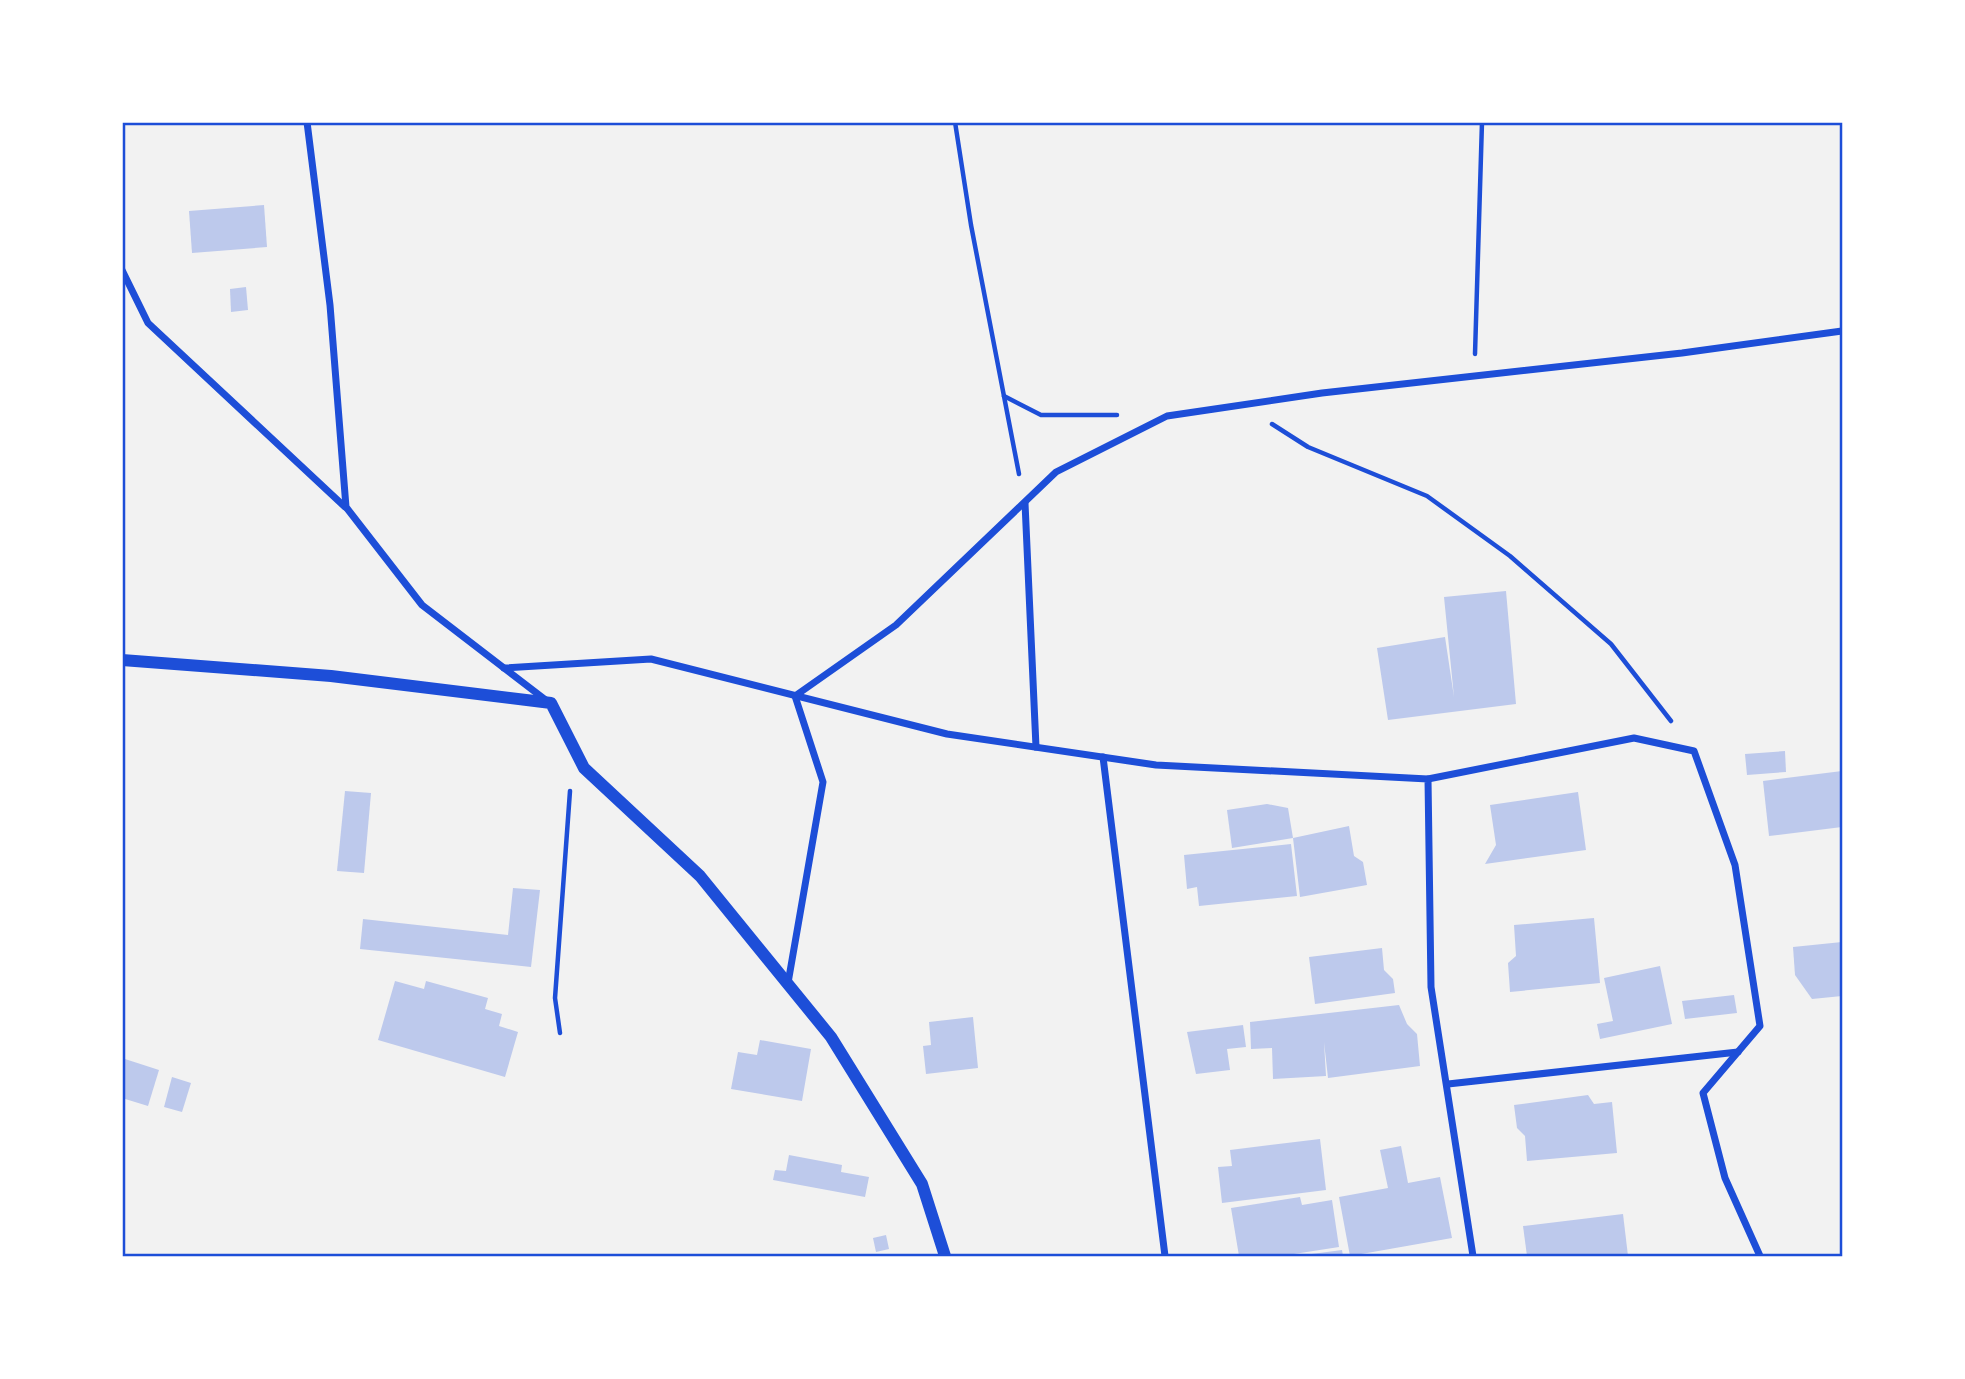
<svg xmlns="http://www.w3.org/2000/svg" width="1965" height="1379" viewBox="0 0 1965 1379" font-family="'Titillium Web',sans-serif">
<rect width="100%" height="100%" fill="#f2f2f2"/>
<g fill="#bdc9ec">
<path d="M264 205 267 247 192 253 189 211Z"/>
<path d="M246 287 248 310 231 312 230 289Z"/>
<path d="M1506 591 1516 704 1388 720 1377 648 1445 637 1454 697 1444 597Z"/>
<path d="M1785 751 1786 772 1747 775 1745 754Z"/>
<path d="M1842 771V827L1769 836 1763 781Z"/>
<path d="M345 791 371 793 364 873 337 871Z"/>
<path d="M1578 792 1586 850 1485 864 1496 845 1490 805Z"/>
<path d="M1267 804 1288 808 1293 838 1232 848 1227 810Z"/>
<path d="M1349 826 1354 856 1363 862 1367 885 1300 897 1293 838Z"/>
<path d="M1291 844 1297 896 1199 906 1197 887 1187 889 1184 855Z"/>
<path d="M513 888 540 890 531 967 360 949 363 919 508 935Z"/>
<path d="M1594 918 1600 983 1510 992 1508 963 1516 956 1514 925Z"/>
<path d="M1842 942V996L1812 999 1795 975 1793 947Z"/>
<path d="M1382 948 1384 970 1393 979 1395 993 1315 1004 1309 957Z"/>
<path d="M1660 966 1672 1024 1600 1039 1597 1024 1613 1021 1604 978Z"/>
<path d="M395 981 424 989 426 981 488 998 485 1009 502 1014 499 1026 518 1032 505 1077 378 1040Z"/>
<path d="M1734 995 1737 1013 1685 1019 1682 1001Z"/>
<path d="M1399 1005 1407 1024 1417 1034 1420 1066 1328 1078 1324 1042 1326 1076 1273 1079 1272 1048 1251 1049 1250 1022Z"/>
<path d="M973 1017 978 1068 926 1074 923 1046 931 1045 929 1022Z"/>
<path d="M1243 1025 1246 1047 1227 1049 1230 1070 1196 1074 1187 1032Z"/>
<path d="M760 1040 811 1049 802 1101 731 1089 738 1052 757 1055Z"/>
<path d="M125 1059 159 1070 148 1106 122 1098Z"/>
<path d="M172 1077 191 1083 182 1112 164 1107Z"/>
<path d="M1588 1095 1594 1104 1612 1102 1617 1153 1527 1161 1525 1136 1517 1128 1514 1105Z"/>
<path d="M1320 1139 1326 1190 1222 1203 1218 1167 1232 1166 1230 1150Z"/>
<path d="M1401 1146 1408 1183 1440 1177 1452 1238 1350 1256 1339 1197 1388 1188 1380 1150Z"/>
<path d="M789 1155 842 1165 841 1172 869 1177 865 1197 773 1180 775 1170 786 1171Z"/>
<path d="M1300 1197 1302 1205 1332 1200 1339 1247 1281 1256H1239L1231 1208Z"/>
<path d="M1623 1214 1628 1256H1527L1523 1226Z"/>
<path d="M886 1235 889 1249 876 1252 873 1238Z"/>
<path d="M1342 1250 1343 1256H1304V1255Z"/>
</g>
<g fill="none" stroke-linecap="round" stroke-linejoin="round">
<g stroke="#1d4ed8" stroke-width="4.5">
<path d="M955 122 971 225 1019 474"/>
<path d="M1475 354 1482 122"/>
<path d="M1004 396 1041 415H1117"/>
<path d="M1272 424 1308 447 1427 496 1510 556 1611 644 1671 721"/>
<path d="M560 1033 555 998 570 791"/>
</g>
<g stroke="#1d4ed8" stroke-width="7">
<path d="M307 122 330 305 346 507 422 605 547 701"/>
<path d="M122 270 148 323 345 507"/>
<path d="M1025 503 1036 747"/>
<path d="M504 668 651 659 947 734 1156 765 1428 779 1431 987 1473 1256"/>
<path d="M1103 757 1165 1256"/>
<path d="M1428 779 1634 738 1694 751 1735 865 1760 1026 1703 1093 1725 1178 1760 1256"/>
<path d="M788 983 823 782 795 696 896 625 1056 472 1167 416 1322 393 1682 353 1842 331"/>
<path d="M1448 1084 1738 1052"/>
</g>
<path stroke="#1d4ed8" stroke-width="12" d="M122 660 331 676 551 703 584 768 700 876 831 1037 922 1184 945 1256"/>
</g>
<rect width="1965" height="1379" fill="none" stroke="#ffffff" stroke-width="248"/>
<rect x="124" y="124" width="1717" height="1131" fill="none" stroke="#1d4ed8" stroke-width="2.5"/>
</svg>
